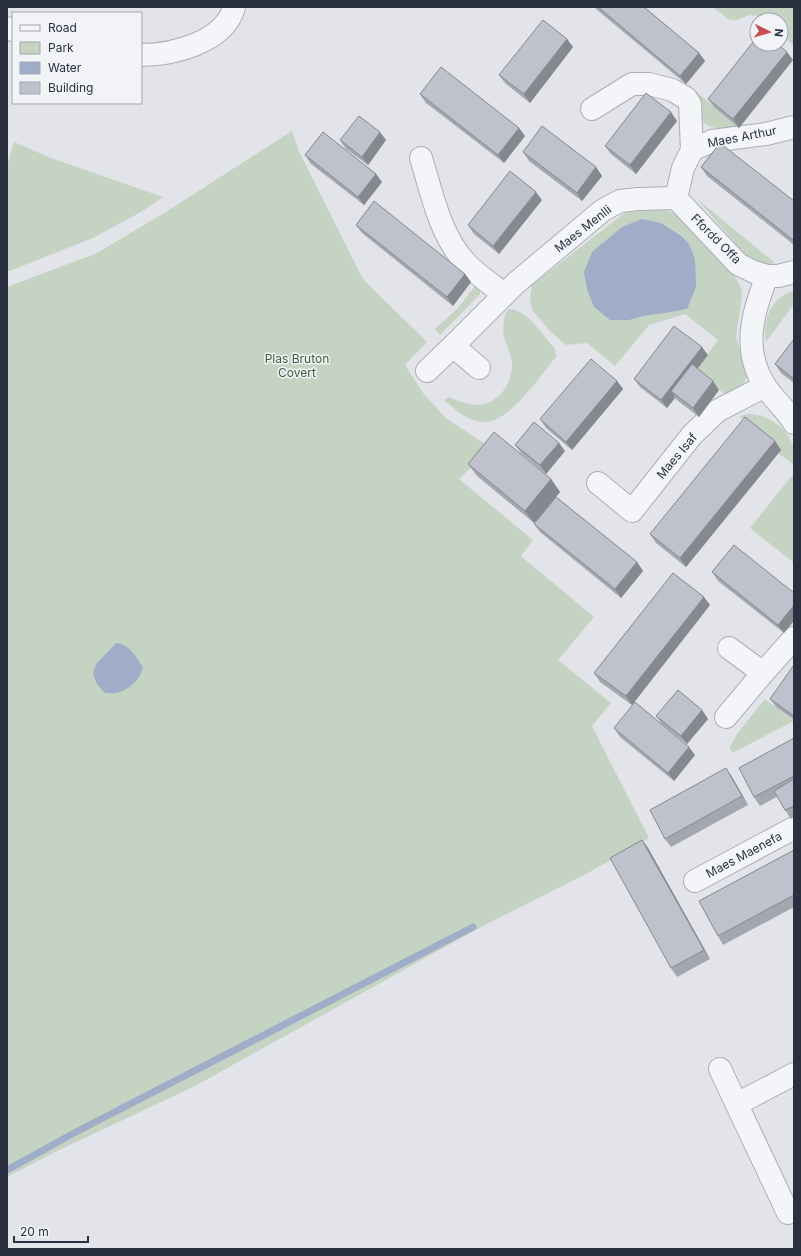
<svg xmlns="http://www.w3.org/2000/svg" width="801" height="1256" viewBox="0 0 801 1256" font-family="Inter,sans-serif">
<rect width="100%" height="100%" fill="#e2e4e9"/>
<g fill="#c5d3c3" fill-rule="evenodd">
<path d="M713 7H794V45L781 35V20H765L759 16 749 15 737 20H732L728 19Z"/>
<path d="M694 90 739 128C726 128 709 132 701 118 697 110 698 99 694 90Z"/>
<path d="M292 131 298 149 363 279 427 342 405 365 423 393 446 418 491 448 459 479 533 540 521 556 594 617 558 660 611 703 592 726 649 838 588 873 483 926 195 1086 55 1152 7 1177V287L97 253 169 210Z"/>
<path d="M14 142 51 158 163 197 141 212 93 238 7 272V165Z"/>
<path d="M697 199 775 263 765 265 750 260Z"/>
<path d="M660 208 677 214 731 272C737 279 742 286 742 296L736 337 744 358 748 376C742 386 736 391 725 394L695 371 718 340 685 314 649 325 615 366 587 343 566 345 550 331 532 310 530 298 532 285 623 214 632 210ZM661 223 683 236 689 244 687 309 666 313 643 316Z"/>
<path d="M475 286 480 290V294L440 335 435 329 457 309Z"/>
<path d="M794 290V304L766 342C762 320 771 298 794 290Z"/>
<path d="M509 309C527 309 544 337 555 349L556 357C541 375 509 423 484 422 468 422 455 409 444 400L449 397C458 401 468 405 478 405 499 403 512 384 512 364 511 347 500 340 504 320 505 315 506 312 509 309Z"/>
<path d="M748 414C768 414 789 429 794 449 795 454 794 460 794 465L778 453 780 449 739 416Z"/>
<path d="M794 473V563L750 528Z"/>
<path d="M765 699 794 721 732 753 730 747 737 734Z"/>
</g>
<g fill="#9fadc8">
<path d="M642 219 661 223 682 236 689 244 695 259 696 287 687 309 666 313 643 316 629 320H610L594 307 587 289 584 272 592 252 622 227Z"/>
<path d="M116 643C130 644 136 657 143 667 141 678 131 688 120 692 116 694 109 693 105 693L97 684 93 674 96 664Z"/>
</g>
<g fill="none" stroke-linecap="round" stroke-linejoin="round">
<path stroke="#9fadc8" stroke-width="7" d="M7 1170 74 1133 473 927"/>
<g stroke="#abaeb6" stroke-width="24">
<g id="minor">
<path d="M7 28 13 30"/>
<path d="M141 55C173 55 225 42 234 7"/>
<path d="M592 109 632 84H649L672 90 686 98 690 104 692 150 683 168 676 198"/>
<path d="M692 150 712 141 766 134 794 127"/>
<path d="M421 158C432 193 440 236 466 263 476 274 492 285 504 294"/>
<path d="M676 198 738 264 754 272 767 276C752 314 742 350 765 386 774 400 786 409 794 423"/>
<path d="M767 276H778L794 272"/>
<path d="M479 368 453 346 516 283 603 210 620 201 638 199 676 198"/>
<path d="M427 371 453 346"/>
<path d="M598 483 632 511 692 435 717 411 765 386"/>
<path d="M729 648 763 673 794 638"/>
<path d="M726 717 763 673"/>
<path d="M695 881 794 828"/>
<path d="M720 1069 788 1213"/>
<path d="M737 1104 794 1074"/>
</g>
</g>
<use href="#minor" stroke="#f4f5f8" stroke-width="22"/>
</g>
<g fill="#a4a7af">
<path d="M595 7H644L699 53 705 61 686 84 596 9Z"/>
<path d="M567 39 573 47 530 103 505 83 499 75Z"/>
<path d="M793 60 739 128 714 107 708 99Z"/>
<path d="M420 94 519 128 525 136 504 163 426 103Z"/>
<path d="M677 121 636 174 611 154 605 146Z"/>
<path d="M340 140H386L368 165 346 149Z"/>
<path d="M523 152 596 167 602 176 582 201 529 161Z"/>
<path d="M305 155 376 174 382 182 364 205 311 164Z"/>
<path d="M701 167 794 201V245L707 176Z"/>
<path d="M542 200 499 254 474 234 468 225Z"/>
<path d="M356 225 465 274 471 282 453 306 362 233Z"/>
<path d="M794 339V383L781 373 775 364Z"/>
<path d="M708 355 697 369 719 390 699 417 677 400 675 398 667 408 640 387 634 379Z"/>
<path d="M617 381 623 389 572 450 546 428 540 419Z"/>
<path d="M775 441 781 450 686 567 656 543 650 534Z"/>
<path d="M515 445 565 451 546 474 521 453Z"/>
<path d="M468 464 551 479 560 492 556 497 637 562 643 571 621 598 540 532 534 524 555 497 534 523 477 476Z"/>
<path d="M734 545 784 633 718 581 712 572Z"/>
<path d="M710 605 632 705 600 682 594 673Z"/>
<path d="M794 665V720L776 707 770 699Z"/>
<path d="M702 710 708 719 687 744 662 724 656 716Z"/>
<path d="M614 728 695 755 674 781 620 737Z"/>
<path d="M794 738V817L791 819 785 810 778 796 760 806 754 797Z"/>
<path d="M732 777 748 805 671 847 665 839Z"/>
<path d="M642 840 648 848 710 959 677 977 671 968Z"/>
<path d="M794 850V907L723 945 718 936Z"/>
</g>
<g fill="#86888f">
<path d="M567 39 573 47 530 103 524 94Z"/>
<path d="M787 52 793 60 739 128 733 119Z"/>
<path d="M699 53 705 61 686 84 680 76Z"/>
<path d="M671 112 677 121 636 174 630 165Z"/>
<path d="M519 128 525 136 504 163 498 155Z"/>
<path d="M380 132 386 140 368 165 362 157Z"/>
<path d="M596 167 602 176 582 201 577 193Z"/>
<path d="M376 174 382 182 364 205 358 197Z"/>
<path d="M536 192 542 200 499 254 493 246Z"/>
<path d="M465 274 471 282 453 306 447 297Z"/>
<path d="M702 347 708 355 676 396 671 391 675 398 667 408 661 400Z"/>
<path d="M617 381 623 389 572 450 566 442Z"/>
<path d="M713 381 719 390 699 417 693 408Z"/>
<path d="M775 441 781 450 686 567 680 558Z"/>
<path d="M559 443 565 451 546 474 540 465Z"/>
<path d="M551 479 560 492 534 523 525 511Z"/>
<path d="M637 562 643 571 621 598 615 589Z"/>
<path d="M704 597 710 605 632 705 626 696Z"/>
<path d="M794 605V621L784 633 778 625Z"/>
<path d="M702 710 708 719 687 744 681 736Z"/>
<path d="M689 747 695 755 674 781 668 773Z"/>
<path d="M726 768 732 777 748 805 742 796Z"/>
<path d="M642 840 648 848 710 959 704 950Z"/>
</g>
<g fill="#bfc2cc" stroke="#86888f">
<path d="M598 7H644L699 53 680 76Z"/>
<path d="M543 20 567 39 524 94 499 75Z"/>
<path d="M757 37V44H777L787 52 733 119 708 99Z"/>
<path d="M441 67 519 128 498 155 420 94Z"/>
<path d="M646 93 671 112 630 165 605 146Z"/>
<path d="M359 116 380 132 362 157 340 140Z"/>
<path d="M542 126 596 167 577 193 523 152Z"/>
<path d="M323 132 376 174 358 197 305 155Z"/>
<path d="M720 143 794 201V239L793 240 701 167Z"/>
<path d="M510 171 536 192 493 246 468 225Z"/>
<path d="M374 201 465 274 447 297 356 225Z"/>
<path d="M674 326 702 347 661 400 634 379Z"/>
<path d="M794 339V379L775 364Z"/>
<path d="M591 359 617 381 566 442 540 419Z"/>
<path d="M692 364 713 381 693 408 671 391Z"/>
<path d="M745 417 775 441 680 558 650 534Z"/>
<path d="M534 422 559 443 540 465 515 445Z"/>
<path d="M494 432 551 479 525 511 468 464Z"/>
<path d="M556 497 637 562 615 589 534 524Z"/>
<path d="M734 545 794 593V605L778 625 712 572Z"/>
<path d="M673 573 704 597 626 696 594 673Z"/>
<path d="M794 665V716L770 699Z"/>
<path d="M678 690 702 710 681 736 656 716Z"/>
<path d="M635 702 689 747 668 773 614 728Z"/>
<path d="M794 738V776L754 797 739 768Z"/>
<path d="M726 768 742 796 665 839 650 810Z"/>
<path d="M794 779V806L785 810 774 791Z"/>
<path d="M642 840 704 950 671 968 610 858Z"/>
<path d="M794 850V895L718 936 699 901Z"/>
</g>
<g text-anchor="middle" stroke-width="3" stroke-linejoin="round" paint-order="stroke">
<g font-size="12" fill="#2b3040" stroke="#f1f3f7">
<text transform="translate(742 137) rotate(-11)" y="4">Maes Arthur</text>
<text transform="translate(583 229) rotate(-38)" y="4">Maes Menlli</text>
<text transform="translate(716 239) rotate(45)" y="4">Ffordd Offa</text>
<text transform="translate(677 456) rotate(-50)" y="4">Maes Isaf</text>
<text transform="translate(744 855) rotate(-28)" y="4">Maes Maenefa</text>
</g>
<g font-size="12" fill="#3a5b39" stroke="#f1f3f7">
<text x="297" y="363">Plas Bruton<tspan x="297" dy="14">Covert</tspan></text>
</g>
</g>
<rect width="801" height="1256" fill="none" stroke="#2b3040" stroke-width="16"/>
<rect x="12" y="12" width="130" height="92" fill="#f1f3f7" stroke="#a2a5ae"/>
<rect x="20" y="25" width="20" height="6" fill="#f4f5f8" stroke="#a2a5ae"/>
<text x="48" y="32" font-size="12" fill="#2b3040">Road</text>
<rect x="20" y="42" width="20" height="12" fill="#c5d3c3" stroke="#a2a5ae"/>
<text x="48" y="52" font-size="12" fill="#2b3040">Park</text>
<rect x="20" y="62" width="20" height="12" fill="#9fadc8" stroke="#a2a5ae"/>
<text x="48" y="72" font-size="12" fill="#2b3040">Water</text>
<rect x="20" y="82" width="20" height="12" fill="#bfc2cc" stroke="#a2a5ae"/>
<text x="48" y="92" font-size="12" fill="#2b3040">Building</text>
<g transform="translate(769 32) rotate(95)"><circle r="19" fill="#f1f3f7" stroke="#a2a5ae"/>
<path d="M0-3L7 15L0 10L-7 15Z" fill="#c84d4f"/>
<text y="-6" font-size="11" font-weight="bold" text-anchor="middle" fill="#2b3040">N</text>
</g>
<path d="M14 1236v6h74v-6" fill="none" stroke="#2b3040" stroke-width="2"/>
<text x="20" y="1236" font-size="12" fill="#2b3040" stroke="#f1f3f7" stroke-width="3" paint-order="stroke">20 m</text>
</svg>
